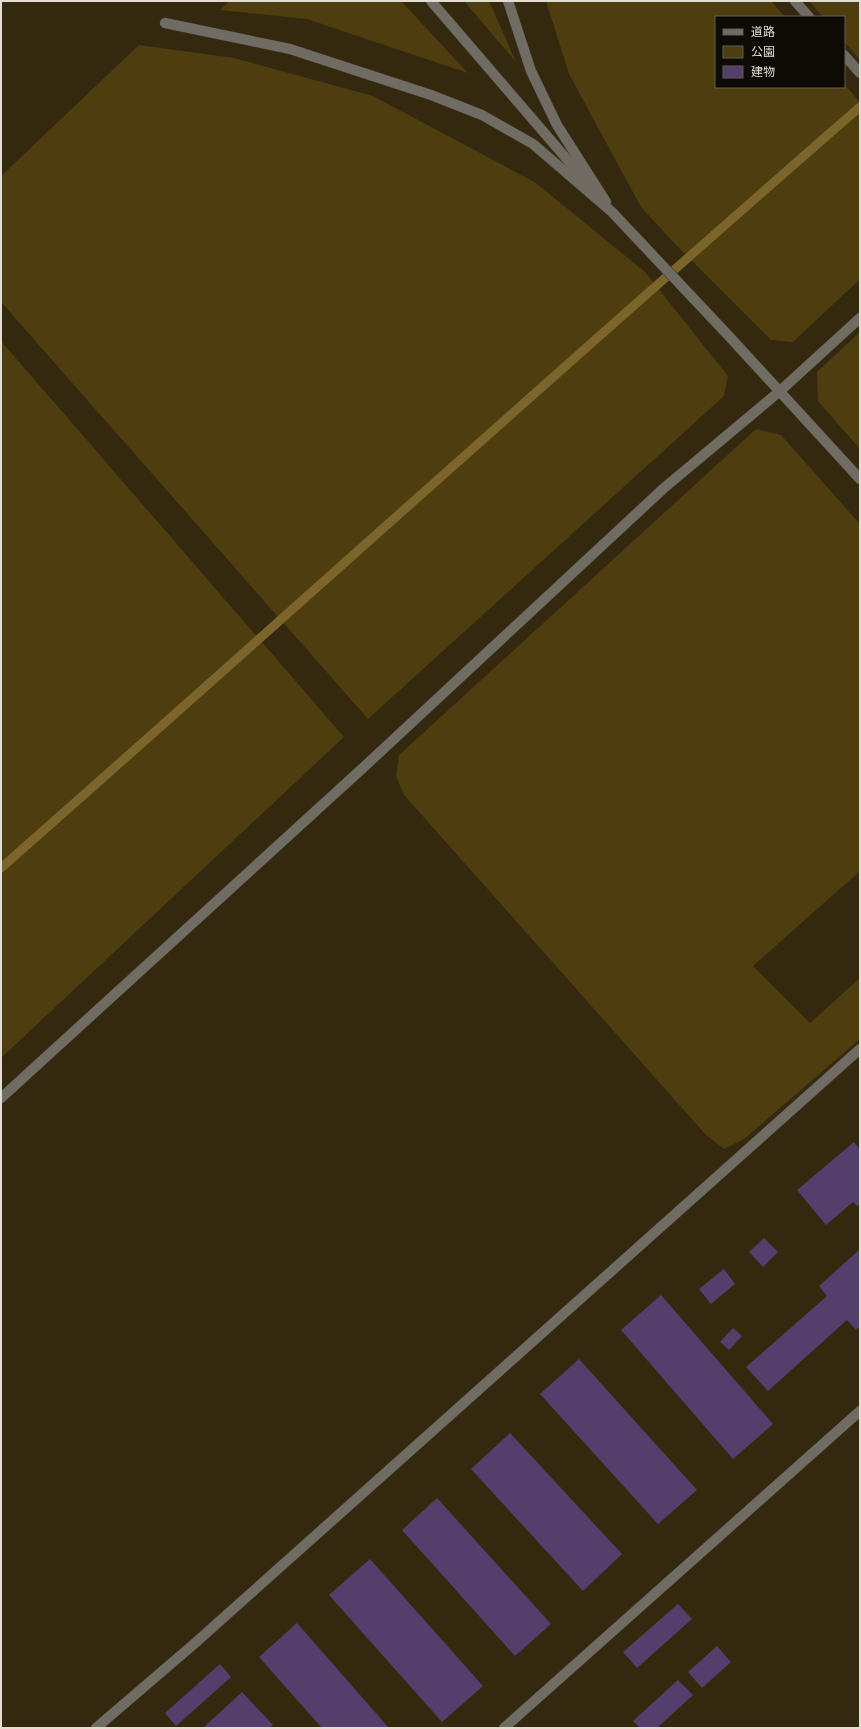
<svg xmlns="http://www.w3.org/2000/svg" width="861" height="1729" viewBox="0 0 861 1729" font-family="Ubuntu,'Noto Sans JP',sans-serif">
<rect width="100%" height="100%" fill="#28200c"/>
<path fill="#34290e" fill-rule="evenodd" d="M1 1H860V1728H1ZM716 17H844V87H716Z"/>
<g fill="#4e3d0f">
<path d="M229 1H401L468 73 307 19 220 10Z"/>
<path d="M464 1H489L516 62Z"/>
<path d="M546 1H771L785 17H716V87H844V84L860 102V279L793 342 771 340 676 245 641 207 569 74Z"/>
<path d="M809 1H860V60L844 41V17H823Z"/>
<path d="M139 45 234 58 373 96 536 183 645 272 728 376 724 396 368 719 1 302V176Z"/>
<path d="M860 332V449L818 401 817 372Z"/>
<path d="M1 341 344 737 1 1058Z"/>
<path d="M756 429 781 435 860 524V871L753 966 810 1023 860 978V1039L744 1139 724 1149 706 1135 404 795 396 776 399 755Z"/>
</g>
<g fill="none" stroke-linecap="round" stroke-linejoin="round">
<path stroke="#7b652d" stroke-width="9" d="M1 868C288 615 571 358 860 107"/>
</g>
<g fill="#543e6c">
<path d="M854 1142 860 1149V1204L857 1206 853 1202 826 1225 797 1190Z"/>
<path d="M764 1238 778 1252 763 1267 749 1252Z"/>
<path d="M860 1249V1326L856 1330 847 1320 768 1391 746 1367 827 1296 819 1286Z"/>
<path d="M724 1269 735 1284 711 1304 699 1289Z"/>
<path d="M661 1295 773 1424 733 1459 621 1330Z"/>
<path d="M733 1328 742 1336 729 1350 720 1342Z"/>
<path d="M579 1359 697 1490 658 1524 540 1394Z"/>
<path d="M510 1433 622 1554 583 1591 471 1469Z"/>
<path d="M437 1498 551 1624 515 1656 402 1530Z"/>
<path d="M370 1559 483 1686 442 1722 329 1595Z"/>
<path d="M678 1604 692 1619 637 1668 623 1652Z"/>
<path d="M297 1623 389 1728H322L259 1657Z"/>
<path d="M717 1646 731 1662 702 1688 688 1672Z"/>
<path d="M220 1664 231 1677 176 1726 165 1713Z"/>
<path d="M678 1680 693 1695 657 1728H640L633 1721Z"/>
<path d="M242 1692 273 1725 269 1728H203Z"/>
</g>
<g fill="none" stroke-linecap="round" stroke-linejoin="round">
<g stroke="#423a28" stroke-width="11">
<g id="minor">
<path d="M431 1 590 186"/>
<path d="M508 1 531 71 557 125 606 202"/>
<path d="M795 1 809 17"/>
<path d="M165 23 290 49 431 95 482 115 533 144 612 212 726 333 860 479"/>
<path d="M844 55 860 73"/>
<path d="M1 1098 365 766 664 488 780 391 860 318"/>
<path d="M96 1728 194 1644 860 1049"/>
<path d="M504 1728 860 1411"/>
</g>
</g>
<use href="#minor" stroke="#706c63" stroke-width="10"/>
</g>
<rect width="861" height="1729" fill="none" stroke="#e2ddd1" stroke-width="4"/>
<rect x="715" y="16" width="130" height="72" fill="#0e0a04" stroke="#635e56"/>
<rect x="723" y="29" width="20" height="6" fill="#706c63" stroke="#635e56"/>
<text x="751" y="36" font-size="12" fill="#e2ddd1">道路</text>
<rect x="723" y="46" width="20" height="12" fill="#4e3d0f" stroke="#635e56"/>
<text x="751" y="56" font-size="12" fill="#e2ddd1">公園</text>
<rect x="723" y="66" width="20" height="12" fill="#543e6c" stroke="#635e56"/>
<text x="751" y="76" font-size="12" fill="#e2ddd1">建物</text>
</svg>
